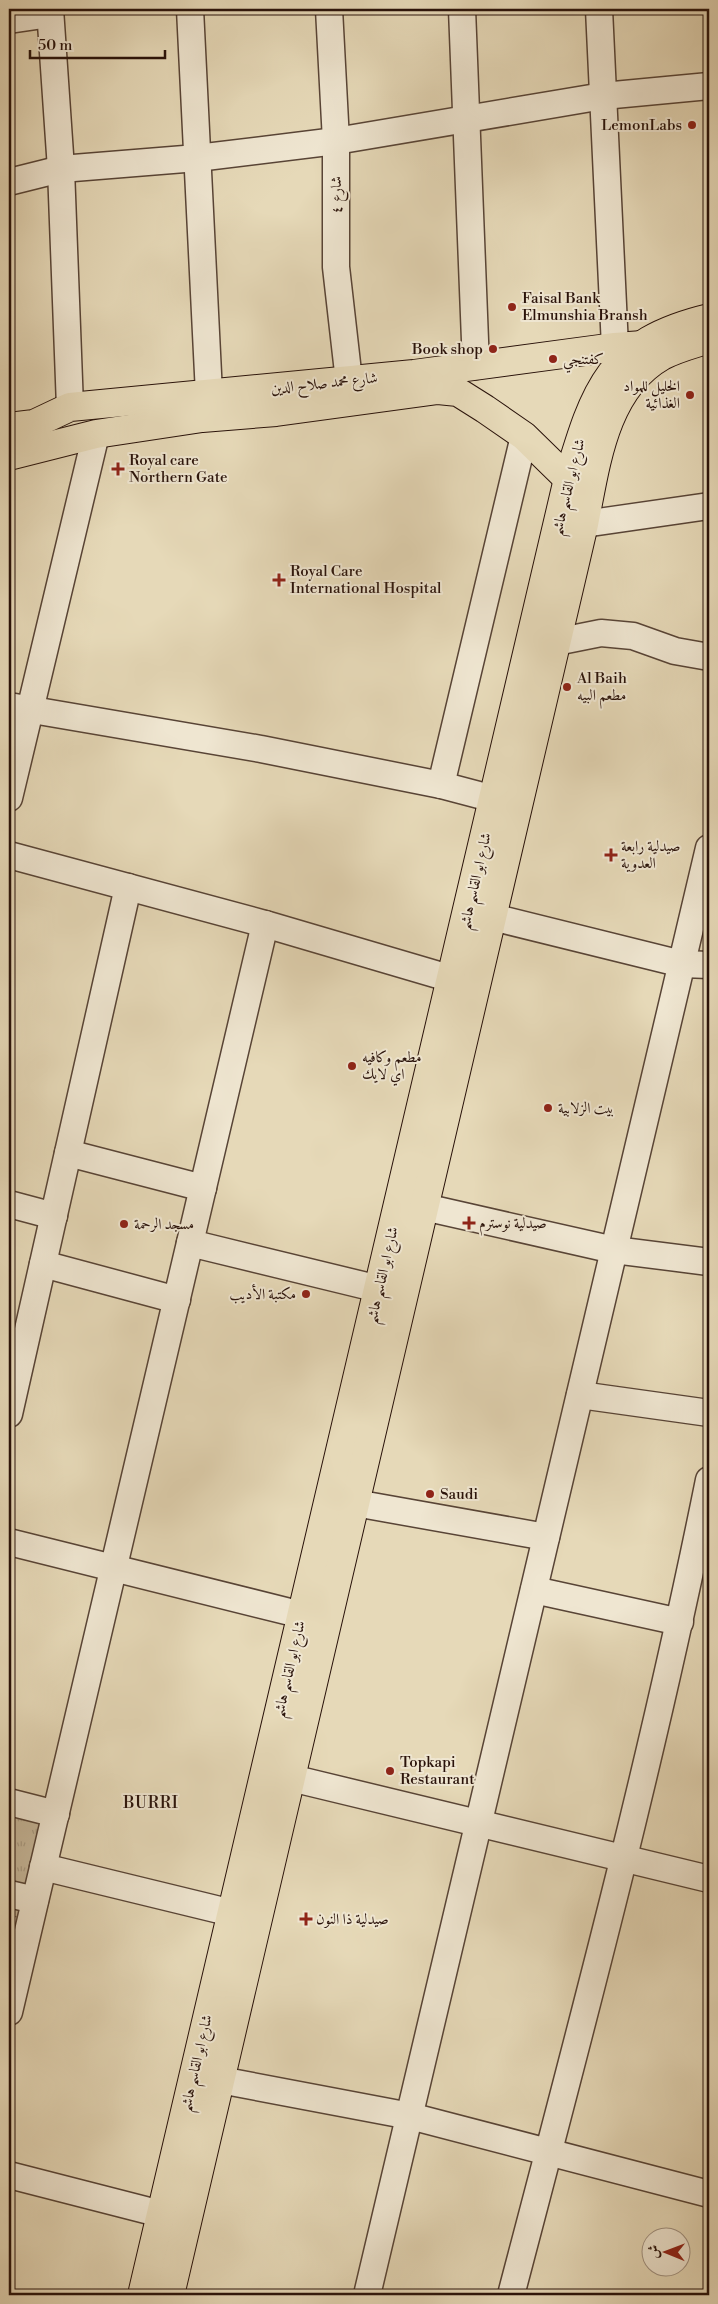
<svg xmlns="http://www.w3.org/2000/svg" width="718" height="2304" viewBox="0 0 718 2304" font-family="'Libre Bodoni',Amiri,serif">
<defs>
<pattern id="park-tufts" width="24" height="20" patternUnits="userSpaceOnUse" patternTransform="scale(1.25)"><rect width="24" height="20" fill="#c6b79a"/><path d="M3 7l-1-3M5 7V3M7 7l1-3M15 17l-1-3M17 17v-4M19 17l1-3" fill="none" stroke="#aa9c83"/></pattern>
</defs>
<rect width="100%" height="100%" fill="#e6d9b8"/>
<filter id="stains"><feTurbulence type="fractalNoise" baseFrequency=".004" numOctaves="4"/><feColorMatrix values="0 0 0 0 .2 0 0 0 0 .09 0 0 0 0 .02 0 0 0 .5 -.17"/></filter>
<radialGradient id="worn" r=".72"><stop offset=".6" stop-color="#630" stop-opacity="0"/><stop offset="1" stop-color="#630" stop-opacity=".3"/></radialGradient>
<path fill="url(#park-tufts)" stroke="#786452" d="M9 1806 56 1817 28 1920 9 1915Z"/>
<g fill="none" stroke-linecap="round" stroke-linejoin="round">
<g stroke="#584436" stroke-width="29">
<g id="minor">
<path d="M50 9 61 169 70 407"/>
<path d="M190 9 209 394"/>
<path d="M329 9 336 141V267L349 381"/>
<path d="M462 9 476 366"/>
<path d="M599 9 615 347"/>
<path d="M9 20 50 14"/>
<path d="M9 182 61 169 197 158 336 141 603 96 709 86"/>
<path d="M584 524 709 506"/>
<path d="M556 642 601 633 633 636 675 651 709 657"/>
<path d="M9 706 261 749 441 785 494 799"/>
<path d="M441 785 524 436"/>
<path d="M9 798 96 434"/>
<path d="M9 855 265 924 452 979"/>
<path d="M492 917 682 964 709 965"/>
<path d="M68 1153 203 1188"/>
<path d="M9 1204 54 1216"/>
<path d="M424 1207 614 1250 709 1262"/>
<path d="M190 1243 379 1289"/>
<path d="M43 1264 177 1300"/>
<path d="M580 1395 709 1413"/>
<path d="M9 1414 128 887"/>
<path d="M355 1503 546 1537"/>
<path d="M9 1542 302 1615"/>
<path d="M534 1590 680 1622"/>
<path d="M291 1778 709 1879"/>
<path d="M9 1802 56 1814"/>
<path d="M43 1867 232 1913"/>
<path d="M9 1894 35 1900"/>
<path d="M9 2012 265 924"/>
<path d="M220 2080 410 2116 709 2194"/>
<path d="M9 2175 161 2214"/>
<path d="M367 2295 709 848"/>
<path d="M511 2295C582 2025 654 1754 709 1480"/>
</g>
</g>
<g stroke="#29120a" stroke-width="30">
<g id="major">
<path d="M9 427 34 424 70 407 414 374 615 347 643 345"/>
<path d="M9 456 96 434 202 418 276 412 438 390 458 392 485 409 524 436 568 479"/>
<path d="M142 2295 568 479C595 389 609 342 709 318"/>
<path d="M170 2295 584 524C596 464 604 389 662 356 677 348 694 344 709 339"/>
</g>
</g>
<use href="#minor" stroke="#efe6d1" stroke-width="26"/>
<use href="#major" stroke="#e6d9b8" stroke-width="28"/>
</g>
<g fill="#8f2418" stroke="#efe6d1" stroke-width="2">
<circle cx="692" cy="125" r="5"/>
<circle cx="512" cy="307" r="5"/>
<circle cx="493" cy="349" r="5"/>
<circle cx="553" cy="359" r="5"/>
<circle cx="690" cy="395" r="5"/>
<path d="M115.5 461.5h5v5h5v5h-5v5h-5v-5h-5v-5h5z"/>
<path d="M276.5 572.5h5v5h5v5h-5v5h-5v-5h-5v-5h5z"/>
<circle cx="567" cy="687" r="5"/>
<path d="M608.5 847.5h5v5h5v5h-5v5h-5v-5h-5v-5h5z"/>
<circle cx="352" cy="1066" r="5"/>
<circle cx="548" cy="1108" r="5"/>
<path d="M466.5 1215.5h5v5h5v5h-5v5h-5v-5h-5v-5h5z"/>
<circle cx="124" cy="1224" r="5"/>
<circle cx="306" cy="1294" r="5"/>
<circle cx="430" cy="1494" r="5"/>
<circle cx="390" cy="1771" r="5"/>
<path d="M303.5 1911.5h5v5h5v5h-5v5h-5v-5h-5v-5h5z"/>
</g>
<g text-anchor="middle" stroke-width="4" stroke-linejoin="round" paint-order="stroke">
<g font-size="15" fill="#29120a" stroke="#efe6d1" text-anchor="start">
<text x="682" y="130" text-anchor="end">LemonLabs</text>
<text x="522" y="303">Faisal Bank<tspan x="522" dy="17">Elmunshia Bransh</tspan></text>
<text x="483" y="354" text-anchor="end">Book shop</text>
<text x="563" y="364">كفتنجي</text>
<text x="680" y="391" text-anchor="end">الخليل للمواد<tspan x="680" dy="17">الغذائية</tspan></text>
<text x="129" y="465">Royal care<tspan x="129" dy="17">Northern Gate</tspan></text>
<text x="290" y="576">Royal Care<tspan x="290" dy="17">International Hospital</tspan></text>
<text x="577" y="683">Al Baih<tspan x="577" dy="17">مطعم البيه</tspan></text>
<text x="621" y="851">صيدلية رابعة<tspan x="621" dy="17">العدوية</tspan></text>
<text x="362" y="1062">مطعم وكافيه<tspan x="362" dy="17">اي لايك</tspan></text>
<text x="558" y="1113">بيت الزلابية</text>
<text x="479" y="1228">صيدلية نوسترم</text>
<text x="134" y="1229">مسجد الرحمة</text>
<text x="296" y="1299" text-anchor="end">مكتبة الأديب</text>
<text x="440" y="1499">Saudi</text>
<text x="400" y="1767">Topkapi<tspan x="400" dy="17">Restaurant</tspan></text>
<text x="316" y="1924">صيدلية ذا النون</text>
</g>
<g font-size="15" fill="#29120a" stroke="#efe6d1">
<text transform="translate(336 195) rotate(-90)" y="5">شارع ٤</text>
<text transform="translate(324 383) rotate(-6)" y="5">شارع محمد صلاح الدين</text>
<text transform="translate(568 487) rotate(-76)" y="5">شارع ابو القاسم هاشم</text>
<text transform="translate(475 881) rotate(-77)" y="5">شارع ابو القاسم هاشم</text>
<text transform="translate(382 1275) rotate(-77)" y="5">شارع ابو القاسم هاشم</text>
<text transform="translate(289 1669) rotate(-77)" y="5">شارع ابو القاسم هاشم</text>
<text transform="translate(196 2063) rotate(-77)" y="5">شارع ابو القاسم هاشم</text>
</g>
<g font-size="16" letter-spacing="1" fill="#29120a" stroke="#efe6d1">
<text x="151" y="1808">BURRI</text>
</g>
</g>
<rect width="718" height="2304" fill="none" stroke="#e6d9b8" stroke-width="30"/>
<rect x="10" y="10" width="698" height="2284" fill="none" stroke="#29120a" stroke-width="2.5"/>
<rect x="15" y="15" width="688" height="2274" fill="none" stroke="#29120a"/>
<g transform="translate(666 2252) rotate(271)"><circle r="24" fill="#efe6d1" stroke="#a09181"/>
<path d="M0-4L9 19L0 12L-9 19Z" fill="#8f2418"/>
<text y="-8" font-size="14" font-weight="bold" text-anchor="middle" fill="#29120a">ش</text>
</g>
<path d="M30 50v8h135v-8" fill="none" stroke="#29120a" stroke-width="2.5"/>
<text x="38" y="50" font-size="15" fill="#29120a" stroke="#efe6d1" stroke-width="4" paint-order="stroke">50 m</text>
<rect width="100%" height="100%" filter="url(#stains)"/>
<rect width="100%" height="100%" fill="url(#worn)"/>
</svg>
